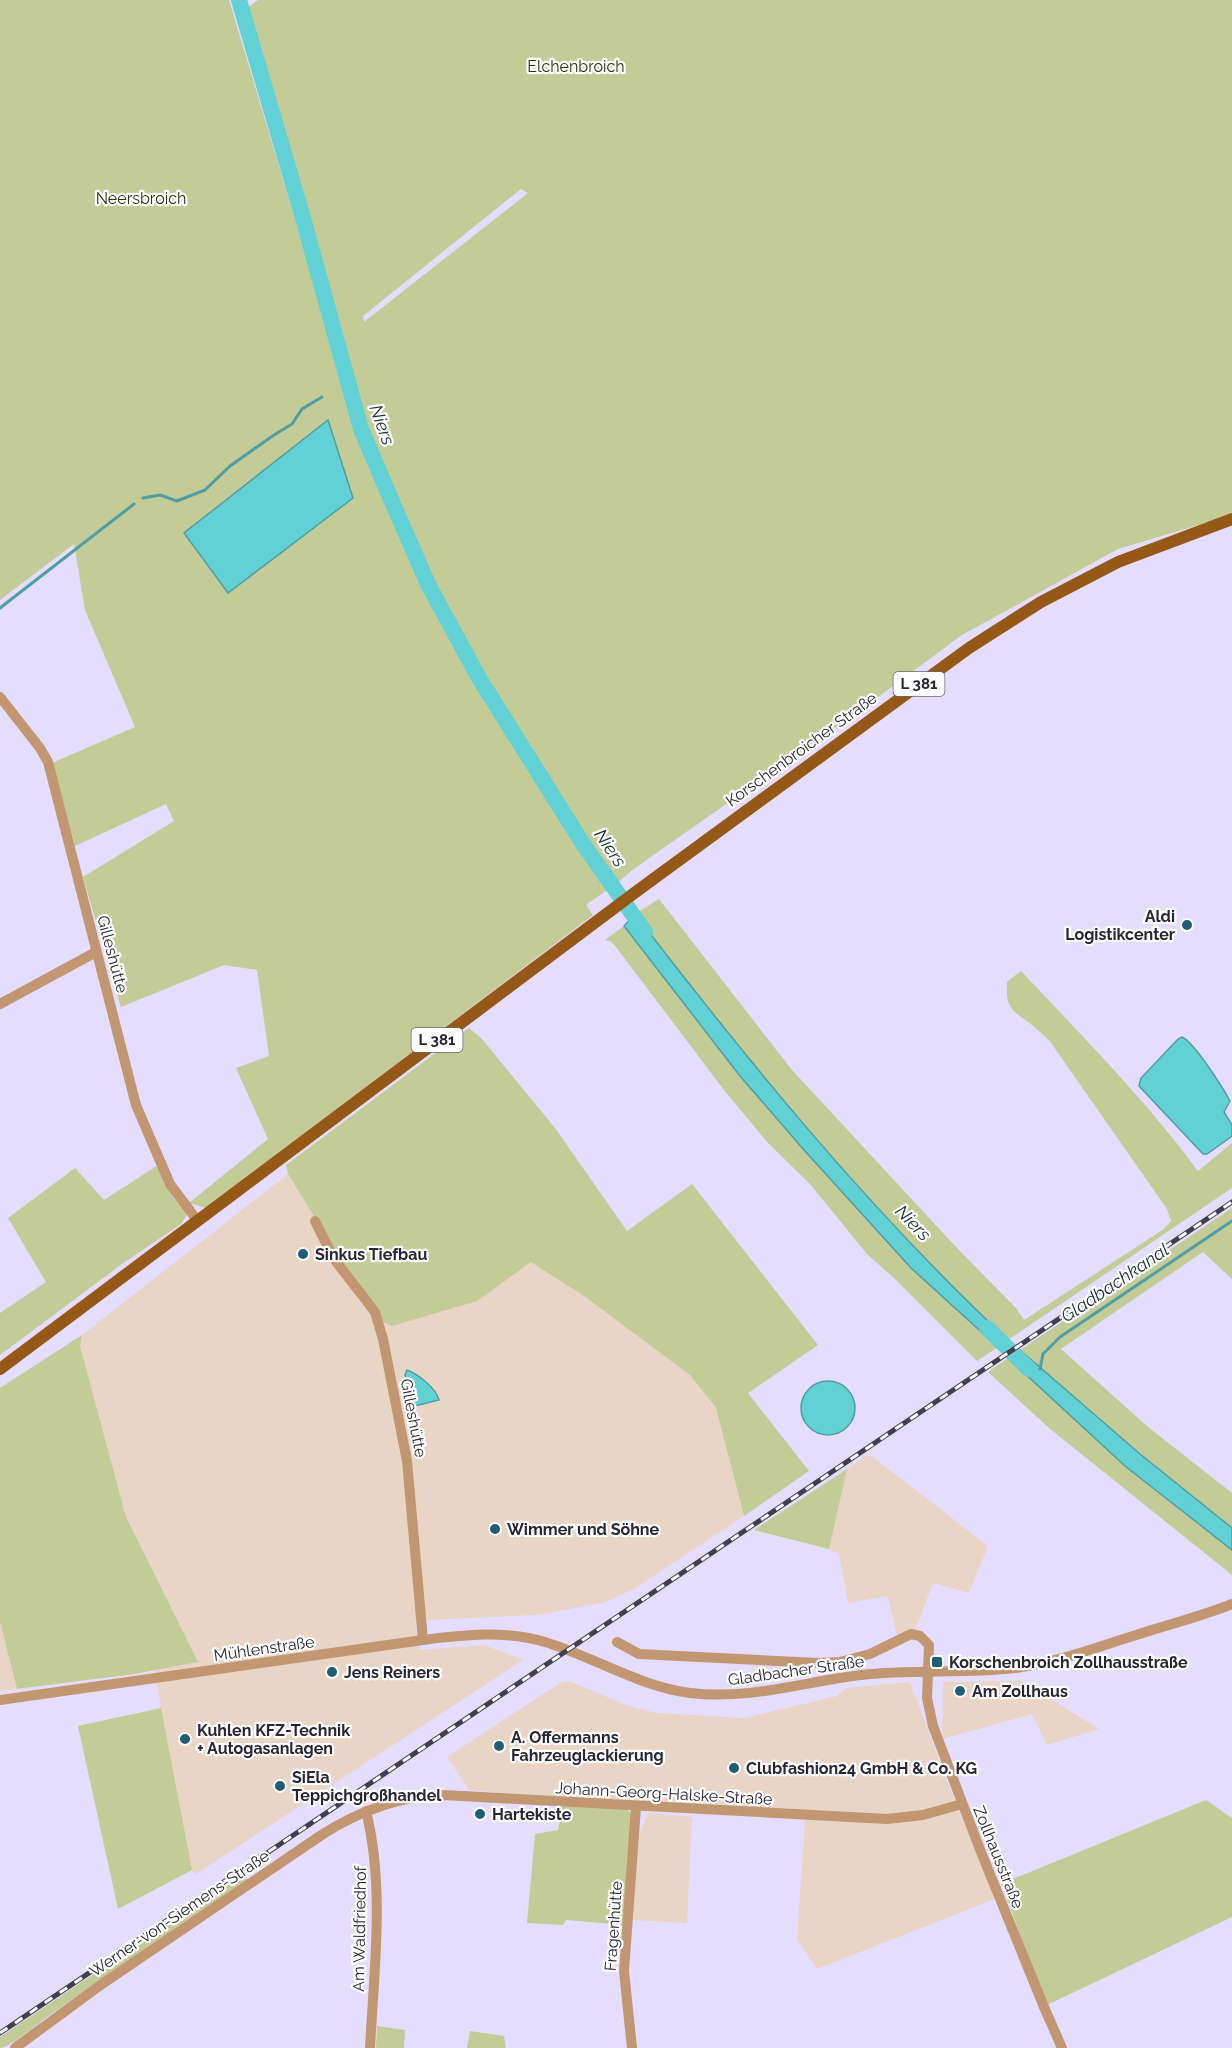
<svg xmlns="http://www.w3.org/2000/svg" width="1232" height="2048" viewBox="0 0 1232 2048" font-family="Raleway,sans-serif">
<rect width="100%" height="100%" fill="#e4ddff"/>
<g fill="#e8d5c5">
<path d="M288 1174 348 1271 477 1301 531 1261 584 1296 636 1334 690 1375 716 1408 744 1516 634 1589 603 1603 536 1615 427 1620 415 1622 419 1650 484 1645 523 1660 196 1874 192 1870 166 1742 155 1670 198 1662 126 1517 80 1346 82 1335Z"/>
<path d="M869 1454 988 1546 969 1593 933 1583 915 1630 897 1636 888 1596 848 1603 839 1554 829 1549 847 1469Z"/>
<path d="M0 1622 17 1689 0 1691Z"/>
<path d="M569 1681 628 1706 657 1713 744 1718 837 1696 846 1688 910 1682 948 1783 997 1898 817 1969 797 1939 805 1820 469 1790 447 1757 560 1683Z"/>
<path d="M1022 1681 1099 1729 1047 1745 1032 1714 942 1739 943 1682Z"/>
<path d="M648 1813 692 1817 687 1923 632 1920 637 1841Z"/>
</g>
<g fill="#c3cb96" fill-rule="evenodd">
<path d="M0 0H229L360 435 400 532 442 623 491 710 607 890 586 905 593 915 206 1208 189 1203 268 1139 236 1068 269 1056 257 970 224 965 121 1007 83 877 174 821 166 804 75 846 52 763 135 727 85 610 74 544 0 600Z"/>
<path d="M258 0H1232V515L1118 549 962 635 870 703 635 868 616 884 493 692 451 620 407 525 369 430 341 342 253 32 248 7ZM521 189 528 193 364 322 363 316Z"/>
<path d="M659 899 792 1070 956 1247 1016 1308 1024 1320 1164 1229 1171 1221 1167 1209 1049 1040C1042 1034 1035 1027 1027 1021 1009 1009 1006 1005 1007 982L1021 971C1082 1036 1145 1099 1198 1171L1232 1143V1188L1008 1340C870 1211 750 1064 635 914Z"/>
<path d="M624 926 740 1076 804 1150 911 1268 998 1347 977 1361 895 1279 867 1254 810 1184 768 1143 724 1090 616 947 610 941 605 940Z"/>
<path d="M469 1028 482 1039 555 1128 627 1231 692 1184 818 1345 748 1393 809 1471 744 1516 716 1408 690 1375 584 1296 531 1262 477 1301 392 1326 378 1320 288 1174 286 1165Z"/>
<path d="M158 1165 174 1199 188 1213 181 1224 122 1264 0 1355V1313L46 1282 8 1218 75 1168 104 1200Z"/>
<path d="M1232 1208V1279L1203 1252 1061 1349 1148 1427 1232 1493V1528L1140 1454 1020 1350Z"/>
<path d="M82 1335 80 1346 126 1517 198 1662 134 1674 17 1689 0 1622V1388Z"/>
<path d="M1008 1358 1125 1466 1232 1550V1575L1049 1428 988 1372Z"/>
<path d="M847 1469 829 1549 754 1530Z"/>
<path d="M161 1708 192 1870 118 1909 78 1726Z"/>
<path d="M1206 1800 1232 1818V1917L1047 2005 1001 1884Z"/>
<path d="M562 1806 626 1809 633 1815 624 1925 566 1920 563 1925 527 1923 535 1834 558 1830Z"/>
<path d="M244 1873 248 1880C183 1924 117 1967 53 2013 42 2020 10 2048 0 2048V2037Z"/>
<path d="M377 2026 405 2030 404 2048H376Z"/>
<path d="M470 2031 504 2036 506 2048H467Z"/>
</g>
<g fill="#61d1d5" stroke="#509ea4" stroke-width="1.5">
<path d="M328 420 353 498 228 593 184 533Z"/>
<path d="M635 914C750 1064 870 1211 1008 1340L998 1347 911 1268 804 1150 740 1076 624 926Z"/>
<path d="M1182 1037C1194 1042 1223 1088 1230 1101L1224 1112 1232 1125V1136L1207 1154H1203L1139 1086 1141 1078 1178 1039Z"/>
<path d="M1020 1350 1140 1454 1232 1528V1550L1125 1466 1008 1358Z"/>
<path d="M407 1370C418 1374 436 1388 439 1400L415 1406 411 1404 405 1375Z"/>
<circle cx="828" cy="1408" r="27"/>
</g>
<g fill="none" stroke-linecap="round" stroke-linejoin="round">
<g stroke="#509ea4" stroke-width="3">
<path d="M246 24 249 20"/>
<path d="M345 389H349"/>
<path d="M143 498 160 495 177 501 205 490 230 466 274 435 292 424 302 409 322 397"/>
<path d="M0 608 134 504"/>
<path d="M1040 1369 1043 1354 1060 1337 1232 1221"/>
</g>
<g stroke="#61d1d5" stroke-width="16">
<path d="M239 0 303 218 361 429 393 504 429 586 479 678 583 844 645 932"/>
<path d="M987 1328 1029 1369"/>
</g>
<g stroke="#c19671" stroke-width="10">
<path d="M0 697 40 748 48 762 136 1105 170 1184 197 1220"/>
<path d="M0 1004 96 952"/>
<path d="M315 1221 334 1259 375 1312 383 1339 407 1461 423 1640"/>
<path d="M617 1642 639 1654 819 1663 840 1662 870 1654 911 1634 920 1636 929 1645 927 1698 933 1726 981 1852 1044 2007 1062 2048"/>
<path d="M0 1700 423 1640C464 1635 504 1630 545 1642 594 1657 638 1686 690 1693 751 1700 802 1682 861 1675 912 1669 964 1674 1015 1668 1055 1663 1094 1648 1133 1636 1166 1625 1200 1617 1232 1604"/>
<path d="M366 1811C385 1887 374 1970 370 2048"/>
<path d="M15 2048 102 1984 323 1834C361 1810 399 1796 443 1795L887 1819 923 1815 962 1804"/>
<path d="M632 2048 624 1971 636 1807"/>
</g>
<path stroke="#955816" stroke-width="12" d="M0 1369 637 891 969 648 1041 602 1118 562 1232 519"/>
<g stroke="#423e4d" stroke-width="5">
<path id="rail" d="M0 2033 1232 1202"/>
</g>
<use href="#rail" stroke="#fff" stroke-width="3" stroke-dasharray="9" stroke-linecap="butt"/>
</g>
<g fill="#215e75" stroke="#fff" stroke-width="2">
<circle cx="1187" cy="925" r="6"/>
<circle cx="303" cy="1254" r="6"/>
<circle cx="495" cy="1529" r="6"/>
<rect x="931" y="1656" width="12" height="12" rx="3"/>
<circle cx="332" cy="1672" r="6"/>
<circle cx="960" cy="1691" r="6"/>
<circle cx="185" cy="1739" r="6"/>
<circle cx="499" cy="1746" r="6"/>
<circle cx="734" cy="1768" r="6"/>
<circle cx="280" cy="1786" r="6"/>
<circle cx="480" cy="1814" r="6"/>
</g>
<g text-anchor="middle" stroke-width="4.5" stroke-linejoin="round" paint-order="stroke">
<g fill="#fff" stroke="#696770" stroke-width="1.5">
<rect x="893.5" y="672" width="51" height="24" rx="4.5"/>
<rect x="411.5" y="1028" width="51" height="24" rx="4.5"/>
</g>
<g font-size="15" font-weight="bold" fill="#292632">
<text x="919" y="689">L 381</text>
<text x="437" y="1045">L 381</text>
</g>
<g font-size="16" fill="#2f3311" stroke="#fff">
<text x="576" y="72">Elchenbroich</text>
<text x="141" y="204">Neersbroich</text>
</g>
<g font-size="16" fill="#292632" stroke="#fff">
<text transform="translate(801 749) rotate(-36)" y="6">Korschenbroicher Straße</text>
<text transform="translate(113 954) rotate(75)" y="6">Gilleshütte</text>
<text transform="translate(414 1418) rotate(79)" y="6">Gilleshütte</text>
<text transform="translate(264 1648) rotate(-8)" y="6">Mühlenstraße</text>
<text transform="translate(796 1670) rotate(-8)" y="6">Gladbacher Straße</text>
<text transform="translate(664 1793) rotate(3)" y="6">Johann-Georg-Halske-Straße</text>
<text transform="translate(999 1857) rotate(68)" y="6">Zollhausstraße</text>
<text transform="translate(179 1913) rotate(-34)" y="6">Werner-von-Siemens-Straße</text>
<text transform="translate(613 1926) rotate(-86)" y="6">Fragenhütte</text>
<text transform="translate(359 1929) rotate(-89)" y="6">Am Waldfriedhof</text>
</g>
<g font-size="16" font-weight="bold" fill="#292632" stroke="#fff" text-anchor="start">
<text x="1175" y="922" text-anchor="end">Aldi<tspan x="1175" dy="18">Logistikcenter</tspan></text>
<text x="315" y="1260">Sinkus Tiefbau</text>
<text x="507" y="1535">Wimmer und Söhne</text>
<text x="949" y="1668">Korschenbroich Zollhausstraße</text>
<text x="344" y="1678">Jens Reiners</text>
<text x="972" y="1697">Am Zollhaus</text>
<text x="197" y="1736">Kuhlen KFZ-Technik<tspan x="197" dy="18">+ Autogasanlagen</tspan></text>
<text x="511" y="1743">A. Offermanns<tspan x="511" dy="18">Fahrzeuglackierung</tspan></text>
<text x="746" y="1774">Clubfashion24 GmbH &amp; Co. KG</text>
<text x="292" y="1783">SiEla<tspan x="292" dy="18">Teppichgroßhandel</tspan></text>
<text x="492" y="1820">Hartekiste</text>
</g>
<g font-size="18" font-style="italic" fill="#1a2f30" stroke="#fff">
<text transform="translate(382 425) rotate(70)" y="6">Niers</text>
<text transform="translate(610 848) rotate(56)" y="6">Niers</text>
<text transform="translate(913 1223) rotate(46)" y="6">Niers</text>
<text transform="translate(1115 1283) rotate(-34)" y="6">Gladbachkanal</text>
</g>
</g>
</svg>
